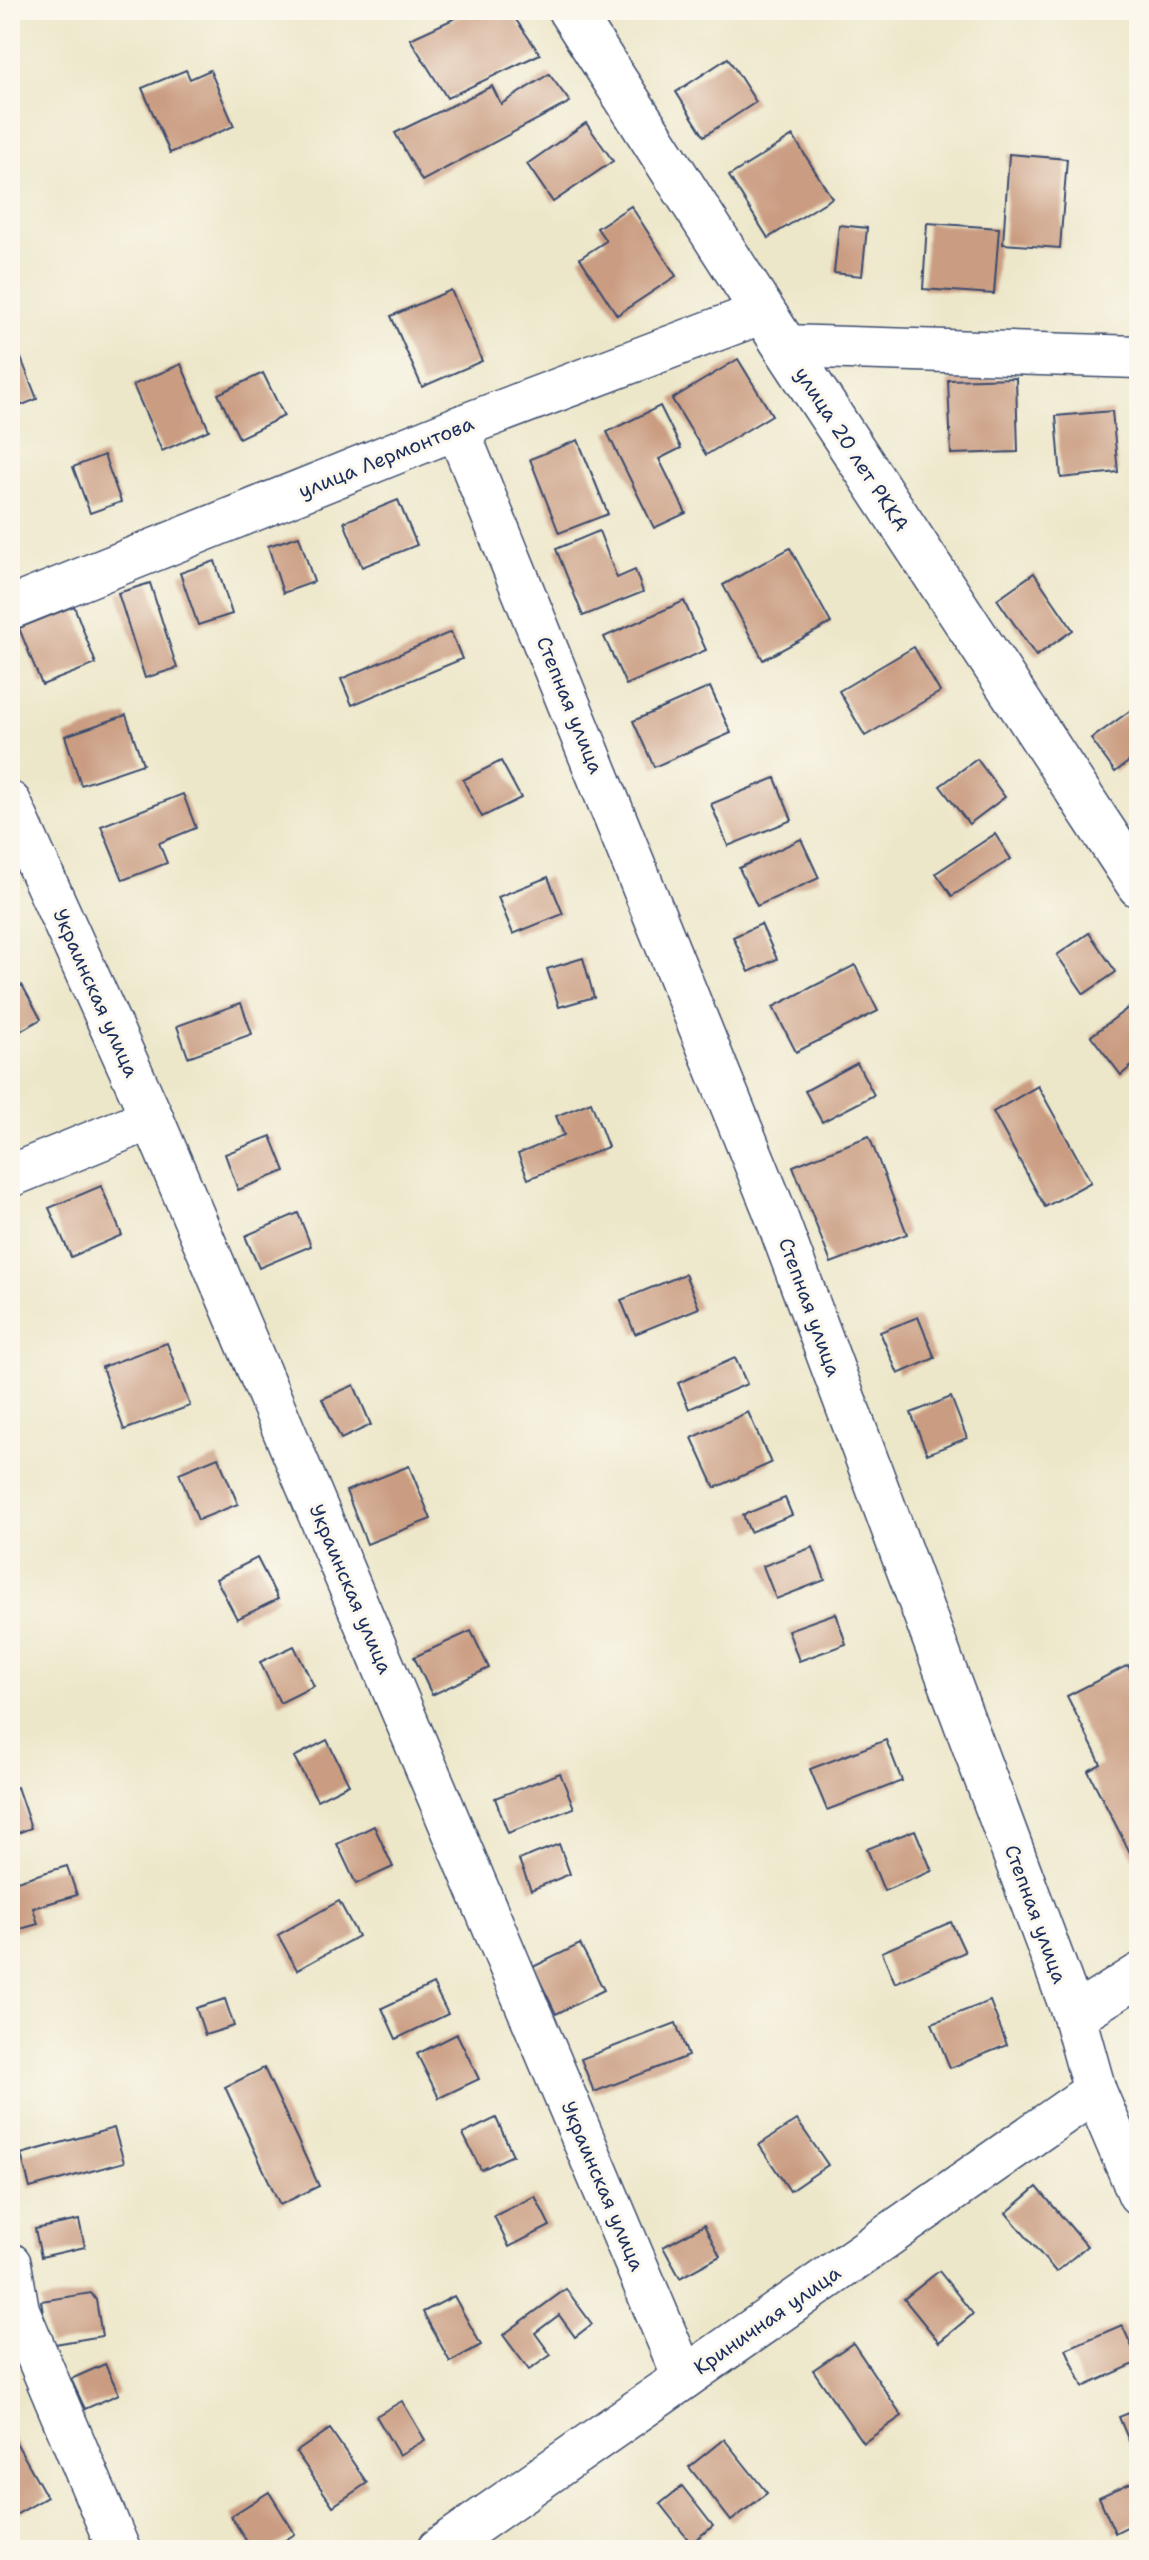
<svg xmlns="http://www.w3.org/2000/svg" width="1149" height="2560" viewBox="0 0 1149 2560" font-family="'Shantell Sans',sans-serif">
<rect width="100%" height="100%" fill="#fbf7ec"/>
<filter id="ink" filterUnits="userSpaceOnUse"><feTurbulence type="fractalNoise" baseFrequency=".0125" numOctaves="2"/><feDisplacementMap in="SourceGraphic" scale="16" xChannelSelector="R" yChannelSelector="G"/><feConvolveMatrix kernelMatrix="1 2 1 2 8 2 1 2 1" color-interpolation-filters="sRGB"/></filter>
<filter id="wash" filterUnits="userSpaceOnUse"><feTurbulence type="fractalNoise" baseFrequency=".006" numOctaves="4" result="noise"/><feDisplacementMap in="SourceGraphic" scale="32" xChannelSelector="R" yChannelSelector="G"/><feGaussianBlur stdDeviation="1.8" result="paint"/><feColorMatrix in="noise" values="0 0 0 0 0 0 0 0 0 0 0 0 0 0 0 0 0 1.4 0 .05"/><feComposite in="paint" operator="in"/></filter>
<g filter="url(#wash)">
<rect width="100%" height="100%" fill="#ede7ca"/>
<g id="blocks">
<g fill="#ca9d82">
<path d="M473 10H509L540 54 447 98 410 39Z"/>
<path d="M629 10H651L635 20Z"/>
<path d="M728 58 756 102 704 136 676 92Z"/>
<path d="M186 70 190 79 210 70 234 126 170 153 142 88Z"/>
<path d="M549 74 570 102 422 181 395 133 492 86 501 104Z"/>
<path d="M586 123 613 161 553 202 527 164Z"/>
<path d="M793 136 832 198 768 238 729 176Z"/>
<path d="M1009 154 1067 159 1060 248 1003 244Z"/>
<path d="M631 206 676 276 617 315 580 258 606 241 597 228Z"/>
<path d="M927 223 999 228 994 294 923 289Z"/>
<path d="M839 225 867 228 862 276 834 273Z"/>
<path d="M451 290 482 361 422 387 391 316Z"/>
<path d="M21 358 37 399 10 410V363Z"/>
<path d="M738 359 772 415 706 455 672 399Z"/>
<path d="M181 364 209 430 162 451 133 385Z"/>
<path d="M263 373 284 416 239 438 218 394Z"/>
<path d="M1016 378 1018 452 951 454 948 380Z"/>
<path d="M660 406 681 448 659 459 686 513 654 528 607 432Z"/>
<path d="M1112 411 1118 472 1061 478 1056 416Z"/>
<path d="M578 440 608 514 559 533 530 459Z"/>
<path d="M104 455 121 502 90 513 73 467Z"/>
<path d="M398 500 417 545 362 567 344 522Z"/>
<path d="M599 531 617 578 635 570 643 592 583 616 556 549Z"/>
<path d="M299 536 314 582 283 593 268 546Z"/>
<path d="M790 548 831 623 763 660 723 585Z"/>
<path d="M215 561 232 614 198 625 180 573Z"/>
<path d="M1034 573 1073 630 1036 656 997 599Z"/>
<path d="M150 583 177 668 145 678 118 593Z"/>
<path d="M684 601 706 650 626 685 604 637Z"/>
<path d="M74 606 96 664 42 685 19 628Z"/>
<path d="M451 632 462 659 352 705 341 679Z"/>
<path d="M914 647 940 692 865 736 839 691Z"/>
<path d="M710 687 731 733 654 767 633 721Z"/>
<path d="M1138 705 1139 754 1115 772 1091 739Z"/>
<path d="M126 715 143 764 81 785 65 736Z"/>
<path d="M977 759 1005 797 969 824 940 786Z"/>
<path d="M501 761 521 798 482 817 463 780Z"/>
<path d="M775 778 792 820 728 846 711 804Z"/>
<path d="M183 794 196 828 159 843 167 863 123 880 101 826Z"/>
<path d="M995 834 1011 859 952 896 936 873Z"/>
<path d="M801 839 819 878 757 906 739 868Z"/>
<path d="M548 877 563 914 513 934 498 897Z"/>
<path d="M761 924 777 959 749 972 733 937Z"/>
<path d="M1089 933 1116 972 1084 994 1057 955Z"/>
<path d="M583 958 594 997 559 1007 547 969Z"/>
<path d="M855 965 878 1011 796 1052 773 1007Z"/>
<path d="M22 985 41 1019 10 1037V991Z"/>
<path d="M241 1003 252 1034 188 1057 177 1026Z"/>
<path d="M1132 1005 1139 1014V1060L1121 1075 1091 1036Z"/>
<path d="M857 1063 874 1095 822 1122 805 1091Z"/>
<path d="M1038 1086 1091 1182 1045 1207 993 1112Z"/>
<path d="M591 1102 608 1147 528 1179 518 1154 564 1135 556 1116Z"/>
<path d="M271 1136 285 1171 238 1190 225 1154Z"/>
<path d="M869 1136 907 1234 831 1263 793 1166Z"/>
<path d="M101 1186 122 1235 71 1257 49 1208Z"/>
<path d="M298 1213 311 1246 259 1268 245 1236Z"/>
<path d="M685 1274 699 1308 635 1334 621 1300Z"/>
<path d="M918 1317 935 1358 898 1374 880 1332Z"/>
<path d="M167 1343 190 1406 124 1430 102 1367Z"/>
<path d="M735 1358 747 1384 689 1409 678 1383Z"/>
<path d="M354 1385 371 1425 341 1439 322 1399Z"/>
<path d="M951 1397 967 1438 927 1454 911 1413Z"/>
<path d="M748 1412 771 1463 715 1488 692 1438Z"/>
<path d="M218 1457 238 1504 198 1520 179 1473Z"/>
<path d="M409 1466 431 1519 367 1544 346 1491Z"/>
<path d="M785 1498 792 1515 750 1532 743 1515Z"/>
<path d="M813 1547 825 1580 776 1599 763 1566Z"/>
<path d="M257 1558 278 1599 237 1619 216 1579Z"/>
<path d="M836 1613 846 1644 799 1661 788 1630Z"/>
<path d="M471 1631 489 1668 432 1695 414 1657Z"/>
<path d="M294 1646 314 1686 280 1703 260 1662Z"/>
<path d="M1128 1665 1139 1688V1870L1088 1771 1101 1764 1067 1696Z"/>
<path d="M327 1740 349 1784 317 1800 294 1757Z"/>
<path d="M886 1740 902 1781 827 1810 810 1769Z"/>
<path d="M560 1773 574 1808 508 1833 495 1798Z"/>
<path d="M17 1787 31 1828 10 1836V1790Z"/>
<path d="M374 1826 393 1867 356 1884 337 1844Z"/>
<path d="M915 1830 932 1871 884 1891 867 1849Z"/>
<path d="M559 1844 570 1874 531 1890 519 1860Z"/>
<path d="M67 1866 77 1895 33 1908 38 1924 10 1932V1883Z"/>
<path d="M339 1901 358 1936 297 1970 278 1935Z"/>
<path d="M951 1922 965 1952 895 1983 882 1952Z"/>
<path d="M580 1944 604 1990 556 2014 533 1967Z"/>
<path d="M433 1984 448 2014 396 2039 382 2008Z"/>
<path d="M225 1999 234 2026 205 2035 196 2008Z"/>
<path d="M990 2001 1007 2045 950 2068 932 2023Z"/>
<path d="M676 2023 688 2056 594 2092 581 2059Z"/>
<path d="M457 2034 479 2079 439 2098 417 2054Z"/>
<path d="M264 2068 319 2186 280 2205 225 2087Z"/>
<path d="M496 2118 513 2155 481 2170 463 2134Z"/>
<path d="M797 2120 828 2165 790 2191 759 2145Z"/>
<path d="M114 2128 124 2162 30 2188 21 2154Z"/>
<path d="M1037 2187 1087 2246 1056 2272 1006 2213Z"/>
<path d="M535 2196 550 2226 509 2247 494 2216Z"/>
<path d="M79 2220 85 2247 41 2257 35 2229Z"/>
<path d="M704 2225 720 2256 680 2278 663 2247Z"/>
<path d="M939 2271 973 2314 939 2342 904 2299Z"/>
<path d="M566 2289 592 2324 575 2337 559 2315 535 2333 551 2355 529 2370 503 2335Z"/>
<path d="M91 2293 96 2300 102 2336 49 2345 41 2301Z"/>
<path d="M454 2296 481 2345 450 2362 423 2312Z"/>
<path d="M1122 2325 1139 2362 1083 2387 1066 2349Z"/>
<path d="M853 2343 902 2416 863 2443 813 2370Z"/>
<path d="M105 2364 119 2394 85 2409 71 2379Z"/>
<path d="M402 2401 425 2440 399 2455 376 2416Z"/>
<path d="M1139 2409V2451L1134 2453 1119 2417Z"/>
<path d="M330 2429 367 2483 333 2506 296 2452Z"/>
<path d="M13 2437 47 2497 10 2518V2439Z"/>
<path d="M724 2439 767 2493 731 2521 689 2467Z"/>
<path d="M1139 2479V2521L1115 2533 1099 2497Z"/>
<path d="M682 2486 713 2526 691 2543 660 2504Z"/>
<path d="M269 2492 295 2534 269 2550H252L231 2516Z"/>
</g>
</g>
</g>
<g filter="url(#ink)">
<use href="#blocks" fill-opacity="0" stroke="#3a4b6e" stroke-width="2"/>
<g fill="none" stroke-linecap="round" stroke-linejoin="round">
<g stroke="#3a4b6e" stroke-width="45">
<g id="street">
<path d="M785 346 1139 357"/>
<path d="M457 428 772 1205 1074 2016 1095 2091 1139 2194"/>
<path d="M10 608 457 428 763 312"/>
<path d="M10 803 152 1118 684 2378"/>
<path d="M10 1176 152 1118"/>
<path d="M1074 2016 1139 1975"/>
<path d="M10 2264 18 2310 119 2550"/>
<path d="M438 2550 1095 2091"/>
</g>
</g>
<g stroke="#3a4b6e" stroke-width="47">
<path id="secondary" d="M570 10 785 346 1139 885"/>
</g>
<use href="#street" stroke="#fff" stroke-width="42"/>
<use href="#secondary" stroke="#fff" stroke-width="44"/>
</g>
</g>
<g text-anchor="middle" stroke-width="6" stroke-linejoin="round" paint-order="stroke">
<g font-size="20" fill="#1b2f5e" stroke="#fbf7ec">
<text transform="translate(852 449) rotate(57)" y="7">улица 20 лет РККА</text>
<text transform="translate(386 457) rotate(-22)" y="7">улица Лермонтова</text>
<text transform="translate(570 705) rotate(68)" y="7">Степная улица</text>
<text transform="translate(96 993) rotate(66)" y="7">Украинская улица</text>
<text transform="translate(810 1307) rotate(70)" y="7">Степная улица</text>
<text transform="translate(351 1589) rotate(67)" y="7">Украинская улица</text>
<text transform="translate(1036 1914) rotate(70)" y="7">Степная улица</text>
<text transform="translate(603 2186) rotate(67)" y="7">Украинская улица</text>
<text transform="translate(767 2320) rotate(-35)" y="7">Криничная улица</text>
</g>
</g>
<rect width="1149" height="2560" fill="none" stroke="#fbf7ec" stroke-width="40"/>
</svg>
